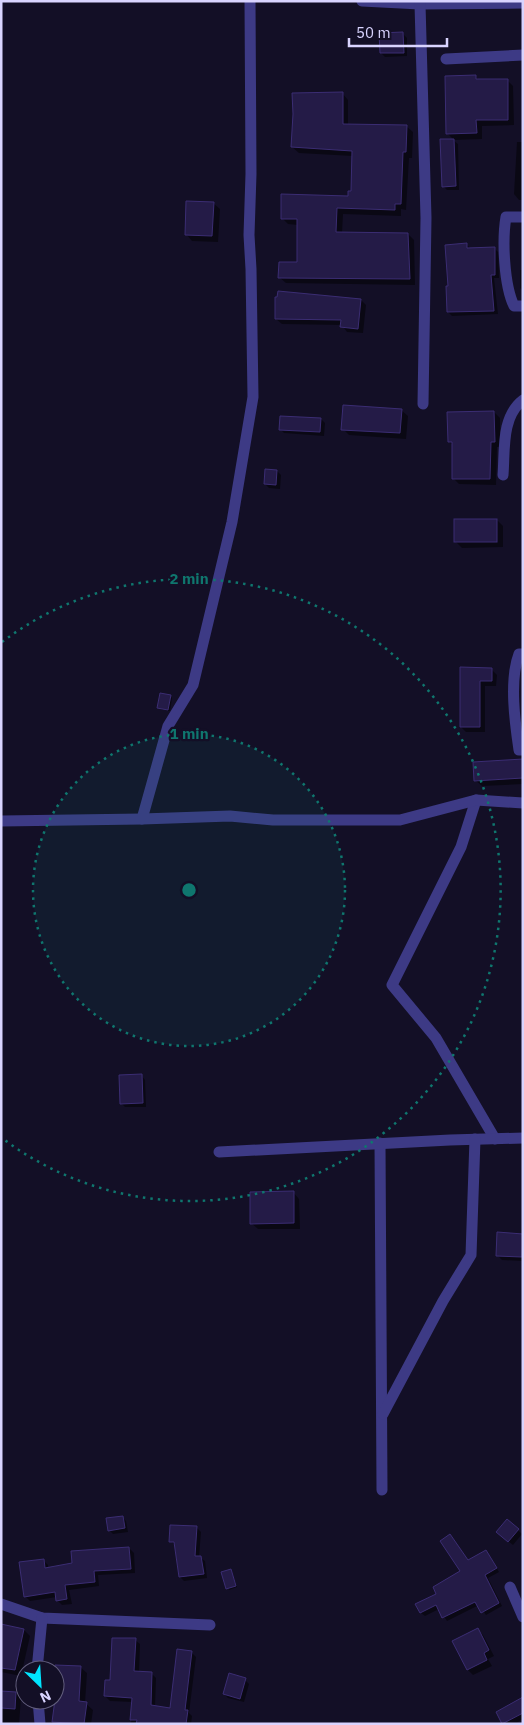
<svg xmlns="http://www.w3.org/2000/svg" width="524" height="1725" viewBox="0 0 524 1725" font-family="'IBM Plex Sans',sans-serif">
<rect width="100%" height="100%" fill="#130f26"/>
<g fill="#0007">
<path d="M403 34 407 38V56L385 57 381 53Z"/>
<path d="M475 76 479 80H507L513 86 514 125 482 126V139L453 140 458 144 459 190H447L443 186 454 140 447 133Z"/>
<path d="M342 93 348 100V125L406 126 413 132 412 158H409L406 210 401 209V216L343 214 342 233 408 234 414 240 415 285 286 283 279 277 298 264V225L288 224 282 218 349 197 352 192 353 156 299 153 292 147Z"/>
<path d="M517 142H523V200H519L514 194Z"/>
<path d="M213 203 220 209 218 242 192 241 186 234Z"/>
<path d="M522 243H523V267Z"/>
<path d="M467 245 471 249 494 248 498 252 499 278H494L498 314 452 316 448 312 449 287Z"/>
<path d="M520 270H523V291L520 288Z"/>
<path d="M361 300 366 305 363 333 347 332 342 325 282 324 276 319Z"/>
<path d="M401 410 408 416 406 439 349 435 343 429Z"/>
<path d="M494 412 500 418V447H497L496 485 459 484 453 478 454 446 449 442Z"/>
<path d="M321 419 325 423 324 436 284 433 280 429Z"/>
<path d="M277 471 281 475 280 489 269 488 265 484Z"/>
<path d="M497 520 503 526V547L462 548 455 541Z"/>
<path d="M461 669H491L497 675 496 686H485V732H466L461 727Z"/>
<path d="M170 696 172 698 170 711 160 709 159 708Z"/>
<path d="M523 761V784L482 786 475 780Z"/>
<path d="M141 1075 145 1080 146 1107H125L121 1103Z"/>
<path d="M293 1192 299 1199 300 1229H258L251 1223Z"/>
<path d="M523 1235V1261L502 1260 497 1255Z"/>
<path d="M122 1517 126 1521 128 1532 113 1534 109 1530Z"/>
<path d="M508 1521 522 1534 513 1545 502 1536Z"/>
<path d="M197 1528 201 1532 199 1557 205 1561 207 1578 184 1581 180 1577 175 1545 171 1541Z"/>
<path d="M450 1536 469 1562 486 1552 489 1555 499 1572 488 1578 502 1606 486 1615 479 1605 447 1621 439 1609 425 1616 421 1613 417 1605 438 1594 462 1571Z"/>
<path d="M129 1548 134 1553 135 1573 98 1575 99 1586 69 1590 72 1604 62 1605 58 1601 57 1597 30 1601 25 1596 43 1560 48 1565V1569L74 1564Z"/>
<path d="M231 1570 237 1587 229 1590 228 1588Z"/>
<path d="M1 1628 24 1630 30 1636 21 1676 1 1672Z"/>
<path d="M477 1629 483 1635 494 1656 488 1659 492 1666 473 1675 468 1670Z"/>
<path d="M135 1640 140 1644 139 1673H151L156 1678 155 1706 171 1709 191 1652 196 1657 189 1713 192 1716 191 1724H131L133 1702 110 1701 105 1696Z"/>
<path d="M46 1665 80 1667 87 1673 85 1703 93 1710 91 1724H56L54 1722 57 1697H55V1670H46Z"/>
<path d="M245 1680 249 1684 244 1702 228 1698 224 1694Z"/>
<path d="M1 1692 16 1693 21 1698 19 1724H1Z"/>
<path d="M523 1698V1719L515 1724H504L497 1713Z"/>
</g>
<g fill="#241b47" stroke="#3b2d73">
<path d="M403 32 404 53H380L379 33Z"/>
<path d="M476 75V79H508V120H476L477 133 446 134 445 76Z"/>
<path d="M343 92V124L407 125 406 152H403L401 204H395V210L337 208 336 232 408 233 410 279 278 278 279 262H297V219H281V194L348 196V191H351L352 151 291 147 293 114 292 93Z"/>
<path d="M440 139H454L456 186 442 187Z"/>
<path d="M186 201 214 202 212 236 185 235Z"/>
<path d="M467 243V248L495 247V275H491L494 311 447 312 446 286H448L445 245Z"/>
<path d="M278 291 361 299 358 329 340 327 341 320 275 319V297H277Z"/>
<path d="M343 405 402 409 400 433 341 430Z"/>
<path d="M494 411 495 442H491L490 479H452V442H448L447 412Z"/>
<path d="M280 416 321 418 320 432 279 430Z"/>
<path d="M265 469 277 470 276 485 264 484Z"/>
<rect x="454" y="519" width="43" height="23"/>
<path d="M460 667 492 668V681H480V727H460Z"/>
<path d="M160 693 171 695 168 710 157 708Z"/>
<path d="M523 759V778L474 781 473 762Z"/>
<path d="M142 1074 143 1103 120 1104 119 1075Z"/>
<path d="M294 1191V1223L250 1224V1192Z"/>
<path d="M497 1232 523 1234 522 1257 496 1256Z"/>
<path d="M123 1516 125 1528 108 1531 106 1518Z"/>
<path d="M507 1519 519 1529 508 1542 496 1532Z"/>
<path d="M170 1525 197 1526 195 1556H201L204 1574 179 1577 174 1542H169Z"/>
<path d="M450 1534 468 1560 486 1550 497 1568 485 1575 499 1603 481 1613 475 1602 442 1618 436 1605 420 1613 415 1604 436 1594 433 1587 460 1571 440 1541Z"/>
<path d="M129 1547 131 1569 94 1571 95 1582 65 1585 67 1599 56 1601 55 1592 24 1597 19 1562 44 1559 45 1568 72 1563 71 1551Z"/>
<path d="M231 1569 236 1586 226 1589 221 1572Z"/>
<path d="M1 1624 24 1629 15 1670 1 1668Z"/>
<path d="M478 1628 489 1650 484 1653 487 1660 467 1670 452 1641Z"/>
<path d="M112 1638H136L134 1671 152 1672 151 1705 170 1708 177 1649 192 1651 185 1710H188L186 1724H136L137 1720H130L132 1698 104 1696 105 1680H110Z"/>
<path d="M55 1665 81 1666 79 1701 87 1702 84 1724 52 1722 56 1692H55Z"/>
<path d="M229 1673 246 1678 240 1699 223 1694Z"/>
<path d="M1 1691 16 1692 15 1709 1 1708Z"/>
<path d="M523 1697V1713L502 1724 496 1712Z"/>
</g>
<g fill="none" stroke-linecap="round" stroke-linejoin="round">
<g stroke="#3d3a85" stroke-width="11">
<path d="M362 1 420 4 523 3"/>
<path d="M420 4 426 218 423 404"/>
<path d="M446 59 523 55"/>
<path d="M523 217H506C502 240 504 285 514 306H523"/>
<path d="M503 475C505 450 501 417 523 400"/>
<path d="M523 654H519C509 680 515 723 519 750H523"/>
<path d="M476 800 461 847 392 985 436 1038 495 1139"/>
<path d="M142 819 168 726 193 685 232 522 253 397 251 269 249 235 251 174 250 1"/>
<path d="M1 821 142 819 230 816 273 820H400L476 800 523 803"/>
<path d="M380 1143 382 1490"/>
<path d="M219 1152 450 1140 523 1138"/>
<path d="M383 1414 443 1301 471 1255 475 1139"/>
<path d="M510 1587 523 1617"/>
<path d="M1 1604 42 1618 210 1625"/>
<path d="M37 1670 42 1618"/>
<path d="M38 1700 40 1724"/>
</g>
</g>
<circle cx="189" cy="890" r="156" fill="#0f766e" fill-opacity=".12"/>
<g fill="none" stroke="#0f766e" stroke-width="2.5" stroke-dasharray="2.5 5">
<circle cx="189" cy="890" r="156"/>
<path d="M2 642A311 311 0 1 1 2 1138"/>
</g>
<circle cx="189" cy="890" r="8" fill="#0f766e" stroke="#130f26" stroke-width="2.5"/>
<g font-size="15" text-anchor="middle" font-weight="bold" fill="#0f766e" stroke="#130f26" stroke-width="4.5" stroke-linejoin="round" paint-order="stroke">
<text x="189" y="584">2 min</text>
<text x="189" y="739">1 min</text>
</g>
<rect width="524" height="1725" fill="none" stroke="#d9d4ff" stroke-width="5"/>
<g transform="translate(40 1685) rotate(155)"><circle r="24" fill="#130f26" stroke="#625e7d"/>
<path d="M0-4L9 19L0 12L-9 19Z" fill="#00e5ff"/>
<text y="-8" font-size="14" font-weight="bold" text-anchor="middle" fill="#d9d4ff">N</text>
</g>
<path d="M349 38v8h98v-8" fill="none" stroke="#d9d4ff" stroke-width="2.5"/>
<text x="356" y="38" font-size="15" fill="#d9d4ff" stroke="#130f26" stroke-width="4" paint-order="stroke">50 m</text>
</svg>
